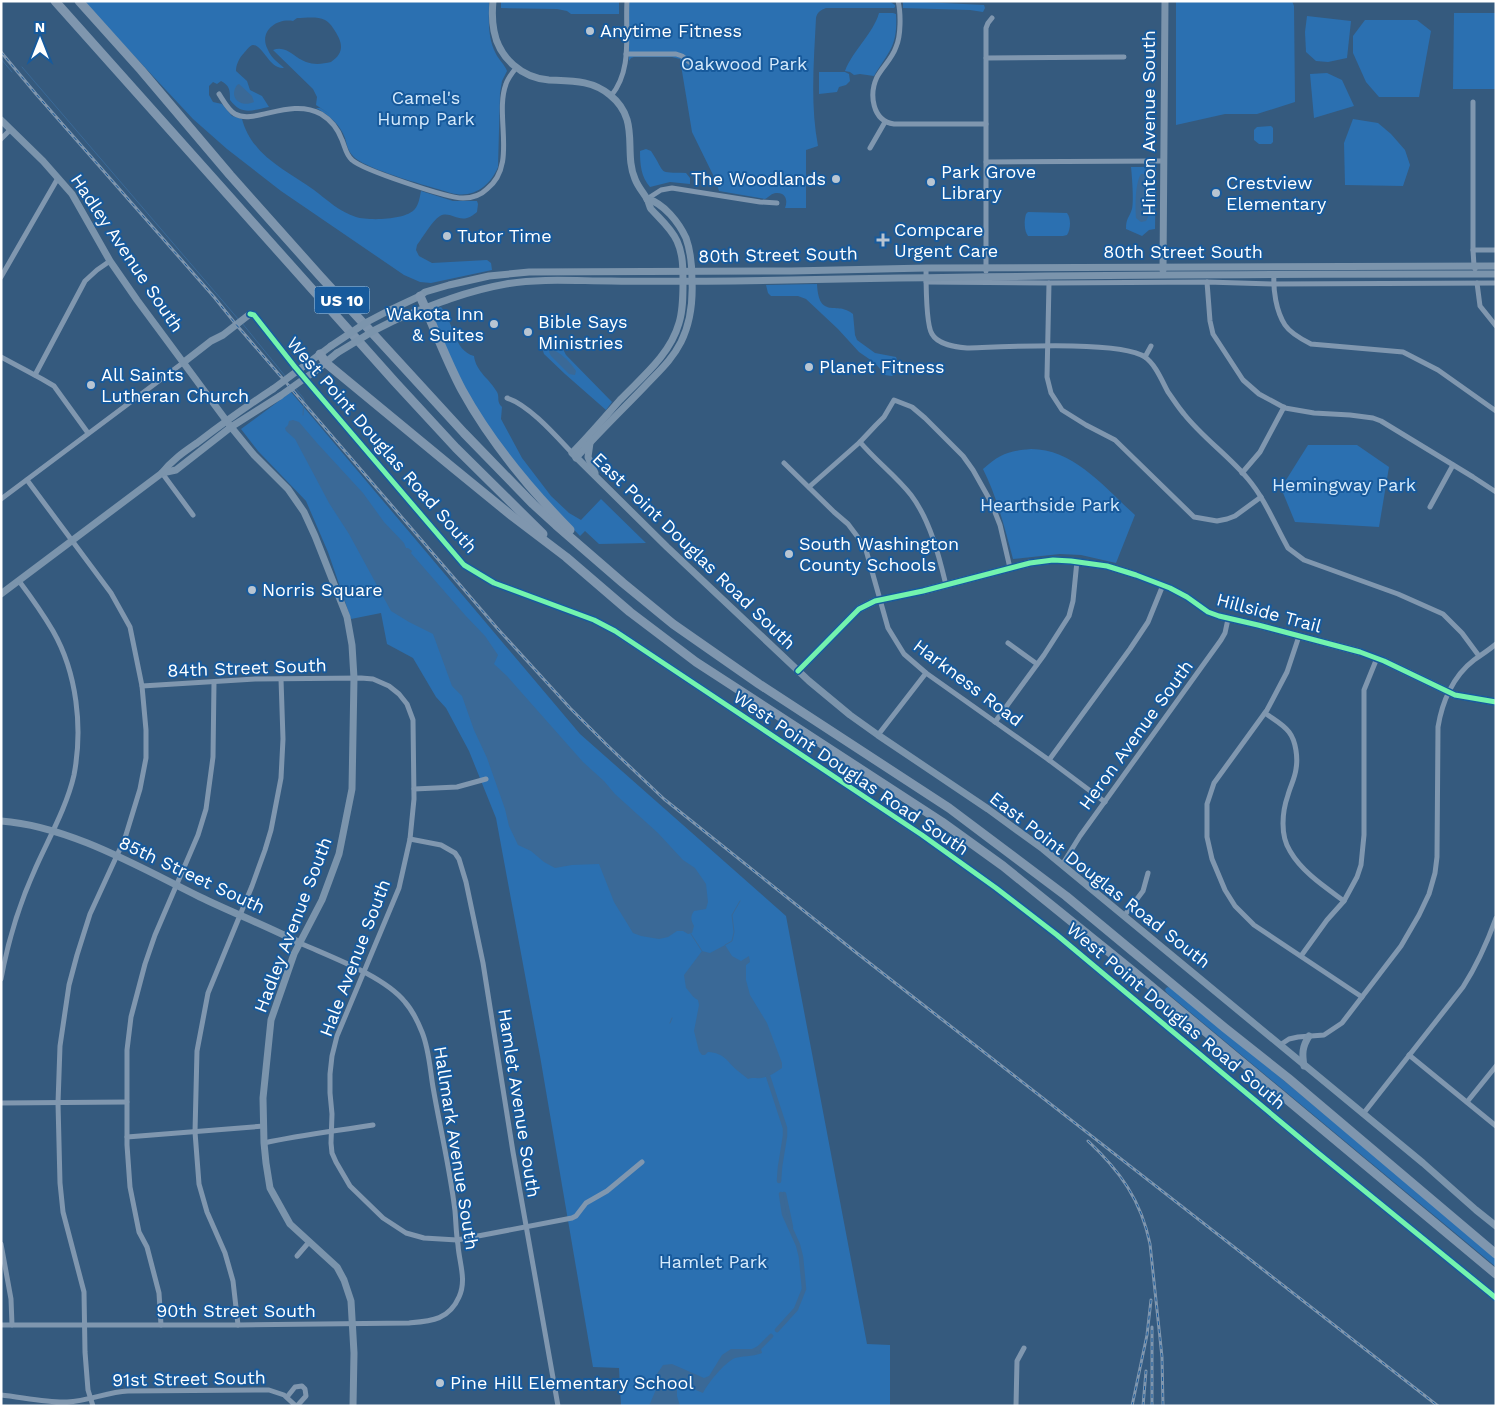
<svg xmlns="http://www.w3.org/2000/svg" width="1497" height="1407" viewBox="0 0 1497 1407" font-family="'Work Sans',sans-serif">
<rect width="100%" height="100%" fill="#355a7e"/>
<g fill="#2b70b1">
<path d="M83 1H489C489 19 487 37 496 54 499 60 505 65 507 71L502 81 500 93 498 167C490 186 473 199 451 193 432 187 364 169 353 156 348 151 347 145 345 138 340 124 329 115 316 108H320L331 115 316 105 317 97 313 89 273 50C287 45 294 58 306 62 314 65 323 64 331 62 346 52 342 41 333 28 331 25 329 22 325 20 317 16 306 18 297 18L293 21C276 18 258 32 268 50 271 58 279 63 284 68 270 70 263 45 253 45 250 45 246 51 244 53 239 58 236 65 236 71L247 81 250 90 262 96 269 107C252 110 242 116 230 100 230 90 230 86 221 81L217 84 213 82 209 86V95L213 102 222 104 232 116 242 119C252 156 286 170 314 190 327 200 340 212 356 217 369 221 406 220 415 209 419 204 420 196 421 191L453 201H477L478 204 477 212C474 214 471 217 467 218 457 221 449 211 440 216 432 221 423 237 417 245L416 250 419 256 432 263 487 260 491 263 492 270 431 283 420 282 404 275 281 191 227 149 193 119Z"/>
<path d="M501 1H619V14H571L567 11 557 9 501 8Z"/>
<path d="M629 1H889L895 5V7L894 8H826C821 10 817 12 816 18 814 60 810 104 818 146L806 150V208H785C788 201 786 192 776 193 772 193 769 197 765 199L719 191 716 181 692 132 680 59 672 57H634L631 58 629 61Z"/>
<path d="M903 1 984 5 985 8 983 12 970 10 903 8Z"/>
<path d="M1176 1H1292L1294 6 1295 102 1257 114H1225L1176 125Z"/>
<path d="M879 13H893L896 14C898 46 889 51 874 76L860 74 854 75 850 72 845 71C853 50 873 34 879 13Z"/>
<path d="M1454 13H1496V89H1453Z"/>
<path d="M1307 16 1351 21 1347 58 1328 62 1316 61 1306 52 1305 32Z"/>
<path d="M1365 20H1417L1431 31 1419 97H1379L1366 82 1353 53V36Z"/>
<path d="M819 72H845L849 74 850 81 846 85 839 87 837 92 819 94Z"/>
<path d="M1327 73 1342 80 1354 106 1314 118 1310 74Z"/>
<path d="M1353 119 1378 123 1391 134 1405 150 1410 165 1403 186 1345 185 1344 143Z"/>
<path d="M1271 126 1273 128V142L1271 144H1259L1254 140V130L1257 127Z"/>
<path d="M646 149 651 151C667 175 656 172 686 173L690 178V184L670 182 650 187C641 177 640 164 640 151Z"/>
<path d="M1131 167H1156L1155 229 1149 230 1142 236 1126 229C1126 218 1129 218 1132 209 1134 202 1132 176 1131 167Z"/>
<path d="M1028 212 1067 213C1071 218 1071 229 1067 235L1063 236H1028C1024 231 1024 220 1026 214Z"/>
<path d="M817 284C819 321 837 300 853 314L855 335 857 340 875 353 896 357 898 363 896 372 892 376 885 375 875 363 859 352 838 329 806 299 798 296H771L768 293 766 285Z"/>
<path d="M441 307C454 322 453 350 474 356 476 372 490 379 497 392 500 398 496 401 502 407L501 419 522 458 551 496 569 513 581 520 601 499 646 543 599 544 585 531 580 536C534 489 491 439 461 381 450 359 441 334 431 311Z"/>
<path d="M553 339 561 345 566 355 612 402 606 410 565 374 544 354C541 347 546 341 553 339Z"/>
<path d="M291 392 580 734 786 916 867 1344 890 1345V1406H621L619 1368 593 1367 540 1056 496 818 469 751 446 708 436 697 413 658 387 644 381 613 351 619 328 552 306 501 258 451 241 429Z"/>
<path d="M1308 445H1357L1389 467 1379 527 1295 522 1281 488Z"/>
<path d="M1031 449C1074 449 1105 488 1135 515L1116 563 1081 555 1060 554 1013 559C1005 529 997 497 983 469 1000 454 1008 451 1031 449Z"/>
<path d="M1168 987 1175 990 1496 1257V1267L1167 993 1165 990 1166 988Z"/>
</g>
<g fill="#3a6997">
<path d="M239 84 252 96 254 102C241 108 228 98 237 85Z"/>
<path d="M1141 174H1147L1149 178 1148 217 1146 221 1141 222 1136 218C1135 207 1135 183 1141 174Z"/>
<path d="M549 349C559 350 571 363 576 371L575 375 569 374 551 356 549 352Z"/>
<path d="M293 420 299 422 317 443 363 493 384 522 404 543 406 548H408L412 551 411 553 465 615 485 636 498 655 494 664 507 676 583 762 604 781 615 794 658 833 683 860 695 868 706 884 708 902 706 909 694 911C690 917 691 920 694 926L692 933 688 934 683 931H677L668 937 659 939 641 936 633 933 614 902 599 864 572 865 555 868 544 862 531 851 518 845 509 826 505 809 487 758 474 730 462 696 452 686 433 634 409 622 391 611 349 534 329 503 295 439 286 431 285 428 288 425 289 421Z"/>
<path d="M725 945 732 956 741 961 749 956 750 962 746 965V980L750 995 767 1023 782 1063V1068C776 1072 769 1077 761 1078 756 1079 753 1077 748 1079 745 1076 741 1074 738 1071 727 1062 725 1053 708 1052L705 1055H702L699 1051 694 1031 699 1005 698 1000C693 998 690 992 686 988L684 975 702 951 710 953Z"/>
<path d="M760 1345 762 1353C752 1357 741 1356 735 1358 724 1363 708 1383 703 1393L691 1388 686 1381 681 1379 677 1383V1396L680 1406H649L657 1387V1374L663 1365 672 1364 704 1378 709 1376 722 1355 731 1349H752Z"/>
</g>
<g fill="none" stroke-linecap="round" stroke-linejoin="round">
<g stroke="#3a6997" stroke-width="1">
<path d="M1 59 12 72"/>
<path d="M22 67 239 320"/>
<path d="M242 323 285 376"/>
<path d="M296 389 304 399 303 415"/>
<path d="M691 934 702 951"/>
<path d="M725 945 732 941 734 932 732 915 740 901"/>
<path d="M670 1023 672 1018"/>
</g>
<g stroke="#3a6997" stroke-width="4.5">
<path d="M768 1076 785 1128V1136L780 1167 779 1181"/>
<path d="M784 1194 791 1227"/>
<path d="M777 1330 796 1309 804 1289 801 1257 798 1245 784 1214 781 1194"/>
<path d="M757 1350 771 1336"/>
</g>
<g stroke="#8097af" stroke-width="5">
<path d="M898 1C901 13 901 36 896 47 892 59 883 66 877 77 869 94 872 121 894 124H986"/>
<path d="M626 54H676L682 56 697 68"/>
<path d="M986 58 1124 57"/>
<path d="M219 94C223 100 228 110 235 114 255 125 290 97 321 114 331 120 338 129 342 140 345 147 346 155 352 160 363 170 447 198 463 198 472 198 481 195 487 189 518 165 494 116 506 84 508 78 512 73 516 68"/>
<path d="M611 96C633 69 625 34 627 1"/>
<path d="M1473 102V250L1474 266 1475 269"/>
<path d="M1 139 10 130"/>
<path d="M870 148 885 122"/>
<path d="M986 162 1164 161"/>
<path d="M647 199 661 190 672 188 760 202 777 203"/>
<path d="M1473 250H1496"/>
<path d="M926 268C926 280 926 325 932 334 938 345 956 347 967 348 1001 347 1121 340 1145 357 1156 365 1162 381 1168 392 1173 399 1178 407 1184 414 1203 438 1229 456 1248 479 1265 499 1275 525 1288 548L1304 560 1398 594 1443 614 1462 633 1479 656"/>
<path d="M986 271V28L988 23 992 18"/>
<path d="M1274 274C1273 290 1276 311 1285 325 1291 334 1303 340 1311 344L1403 352 1438 370 1496 411"/>
<path d="M1 277 58 178"/>
<path d="M926 282 1049 283 1207 282 1273 284 1496 283"/>
<path d="M1207 282 1210 321 1213 334 1243 380 1259 394 1285 408 1314 413 1350 415 1373 418 1381 421 1473 477 1496 492"/>
<path d="M1049 283 1047 377 1051 393 1062 410 1086 425 1115 440 1194 517 1217 521 1227 519 1235 516 1261 497"/>
<path d="M1477 283 1480 306 1496 326"/>
<path d="M1 357 42 379 54 386 88 433"/>
<path d="M1145 357 1151 346"/>
<path d="M35 375 85 281 97 270 110 261"/>
<path d="M507 398C529 405 556 436 572 453"/>
<path d="M860 442C876 461 896 476 911 495 930 520 939 556 946 585"/>
<path d="M784 463 834 512 848 524 857 536 866 550 888 628 904 654 926 673 1049 760 1105 802"/>
<path d="M162 473 193 515"/>
<path d="M1242 473 1260 452 1284 407"/>
<path d="M27 480 111 593 130 627 142 686 146 730V758L140 789 125 838 90 914 77 955 69 985 60 1046 58 1103 60 1183 63 1212 84 1292 85 1352 88 1390 93 1406"/>
<path d="M809 487 860 442 876 425 884 417 894 400 912 407 925 418 963 456 973 470 991 502 1000 525 1010 568"/>
<path d="M1 499 184 362"/>
<path d="M1430 507 1453 465"/>
<path d="M1299 636 1287 672 1267 710 1214 783 1207 804V837L1212 859 1225 890 1235 906 1254 925 1362 997"/>
<path d="M1008 643 1037 664"/>
<path d="M142 686 255 679 361 678 373 679 389 686 399 694 407 704 413 720 414 799 410 839 399 888 337 1036 332 1056 330 1074V1093L332 1114 331 1143 332 1153 336 1162 350 1186 383 1218 406 1233 424 1238 457 1240 572 1218 576 1216 586 1203 607 1191 642 1162"/>
<path d="M1265 713C1273 719 1283 724 1289 732 1296 741 1298 758 1296 769 1295 778 1290 787 1288 795 1282 812 1280 835 1290 851 1302 872 1325 887 1344 901"/>
<path d="M995 722 1044 655 1069 616 1073 601 1077 561"/>
<path d="M878 735 926 673"/>
<path d="M1049 760 1130 649 1148 622 1163 585"/>
<path d="M414 789 457 787 486 779"/>
<path d="M410 839 441 845 455 853 459 859 466 882 483 963 513 1152 558 1406"/>
<path d="M1062 865 1080 836 1221 640 1225 633 1228 619"/>
<path d="M1124 916 1143 891 1148 873"/>
<path d="M1301 956 1327 920 1344 901 1357 877 1361 865 1364 835V690L1377 658"/>
<path d="M1 979C8 941 20 902 36 867 49 838 67 806 74 775 83 728 77 673 53 631 43 614 31 597 19 581"/>
<path d="M1280 1045 1289 1039 1298 1037 1324 1035 1342 1023 1401 946 1419 915 1429 894 1435 873 1437 857 1438 727C1442 702 1453 676 1474 660 1481 655 1489 650 1496 644"/>
<path d="M1409 1055 1496 1126"/>
<path d="M1467 1102 1496 1066"/>
<path d="M1 1103 127 1102"/>
<path d="M1363 1114 1463 987C1477 965 1487 943 1496 918"/>
<path d="M127 1137 264 1126"/>
<path d="M264 1143C300 1135 336 1131 373 1125"/>
<path d="M1 1244 11 1299 12 1325"/>
<path d="M297 1256 309 1242"/>
<path d="M1 1325H238L409 1323C431 1321 449 1320 459 1297 467 1280 459 1262 458 1245 456 1233 456 1222 455 1211 450 1169 440 1128 433 1087 430 1069 429 1049 422 1032 418 1022 412 1010 405 1002 384 976 331 957 300 943"/>
<path d="M161 1325 159 1293 147 1247 139 1232 130 1187 127 1145V1050L131 1017 145 964 155 935 198 835 206 809 213 757 214 682"/>
<path d="M238 1325 233 1281 225 1253 207 1212 199 1184 195 1132 197 1051 208 993 252 886 265 850 271 830 281 778 283 739 281 679"/>
<path d="M1 1395C21 1397 48 1403 67 1402 89 1401 107 1392 128 1391L269 1390 284 1395 296 1406"/>
<path d="M287 1397 295 1387 302 1386 305 1389 306 1396 297 1406"/>
<path d="M1016 1406 1017 1361 1024 1348"/>
</g>
<g stroke="#7b94ac" stroke-width="7">
<path d="M493 1C492 11 492 21 494 31 499 58 522 78 549 80 572 81 592 80 610 95 641 120 623 151 635 179 638 187 643 192 647 199 649 202 649 206 651 209 661 220 671 228 677 241 683 254 683 268 683 282 683 296 683 310 679 323 670 355 642 377 620 400 604 418 589 436 572 453L667 547 809 681 850 715 878 735 988 809 1043 849 1423 1163 1476 1210 1496 1226"/>
<path d="M1 120 43 161 72 194 110 261 137 300 231 427 254 455 288 489 304 512 315 536 347 617 352 645 354 678 352 789 339 854 322 900 294 954 271 1020 263 1098 264 1143 266 1163 270 1188 290 1224 337 1267 344 1280 351 1301 354 1353 353 1406"/>
<path d="M1163 270 1165 1"/>
<path d="M388 311 420 296 425 292 449 285 489 276 529 272 791 271 926 268 1496 266"/>
<path d="M250 314 254 315 295 367 464 565 494 583 594 620 615 631 922 835 996 888 1057 935 1318 1153 1496 1298"/>
<path d="M395 320C432 305 466 291 506 284 541 278 576 281 611 281 670 282 730 281 789 280 1025 275 1260 274 1496 274"/>
<path d="M184 362 211 341 223 335 250 314"/>
<path d="M308 363 331 346"/>
<path d="M315 371 337 353"/>
<path d="M590 443 588 457 595 473"/>
<path d="M576 458C598 433 622 410 645 386 658 372 672 360 681 342 691 322 693 302 692 280 692 265 691 252 686 238 679 223 664 203 647 199"/>
<path d="M162 473 176 470 231 427 280 396"/>
<path d="M1 594 162 473C172 460 184 452 197 443 222 424 247 406 273 389"/>
<path d="M798 671 859 609 875 601 923 591 1030 563 1053 560 1071 561 1107 566 1136 575 1170 588 1187 597 1208 612 1219 616 1258 625 1360 652 1384 661 1455 695 1496 702"/>
<path d="M1 821C69 826 139 867 200 897 233 913 267 926 300 943"/>
<path d="M1304 1066C1302 1054 1302 1047 1309 1036"/>
</g>
<g stroke="#7f96ae" stroke-width="9">
<path d="M55 1 395 382 456 448 543 534"/>
<path d="M79 1 141 70 230 175 320 276 464 433 533 504 556 525 623 583 673 624 759 684 949 808 1066 896 1225 1028 1288 1078 1496 1254"/>
<path d="M420 296C434 327 446 360 462 390 491 443 529 488 570 530"/>
<path d="M320 354 326 363 452 467 512 516 566 557 630 612 696 662 942 822 1003 866 1134 972 1496 1274"/>
</g>
<g stroke="#7f96ae" stroke-width="3">
<g id="rail">
<path d="M1 52 36 94 214 297 234 322 497 628 570 708 608 746 664 799 858 954 1438 1406"/>
<path d="M1088 1141C1120 1171 1141 1200 1150 1244L1162 1357 1163 1406"/>
<path d="M1132 1406 1147 1335 1151 1300"/>
<path d="M1143 1406 1146 1371"/>
<path d="M1152 1406V1327"/>
</g>
</g>
<use href="#rail" stroke="#175a9c" stroke-width="1" stroke-dasharray="4" stroke-linecap="butt"/>
<g stroke="#7b94ac" stroke-width="7">
<path d="M331 346 367 322 388 311"/>
<path d="M337 353 375 330 395 320"/>
<path d="M273 389 308 363"/>
<path d="M280 396 315 371"/>
</g>
<g stroke="#175a9c" stroke-width="8">
<g id="cycleway">
<path d="M250 314 254 315 295 367 464 565 494 583 594 620 615 631 922 835 996 888 1057 935 1318 1153 1496 1298"/>
<path d="M798 671 859 609 875 601 923 591 1030 563 1053 560 1071 561 1107 566 1136 575 1170 588 1187 597 1208 612 1219 616 1258 625 1360 652 1384 661 1455 695 1496 702"/>
</g>
</g>
<use href="#cycleway" stroke="#73f3ae" stroke-width="5"/>
</g>
<g fill="#b8c5d2" stroke="#175a9c" stroke-width="2">
<circle cx="590" cy="31" r="5"/>
<circle cx="836" cy="179" r="5"/>
<circle cx="931" cy="182" r="5"/>
<circle cx="1216" cy="193" r="5"/>
<circle cx="447" cy="236" r="5"/>
<path d="M880.5 232.5h5v5h5v5h-5v5h-5v-5h-5v-5h5z"/>
<circle cx="494" cy="324" r="5"/>
<circle cx="528" cy="332" r="5"/>
<circle cx="809" cy="367" r="5"/>
<circle cx="91" cy="385" r="5"/>
<circle cx="789" cy="554" r="5"/>
<circle cx="252" cy="590" r="5"/>
<circle cx="440" cy="1383" r="5"/>
</g>
<g text-anchor="middle" stroke-width="4" stroke-linejoin="round" paint-order="stroke">
<rect fill="#175a9c" stroke="#b9cee1" stroke-width="1" x="314.5" y="286.5" width="55" height="27" rx="4"/>
<g font-size="16" font-weight="bold" fill="#fff">
<text x="342" y="306">US 10</text>
</g>
<g font-size="18" fill="#fff" stroke="#175a9c" text-anchor="start">
<text x="600" y="37">Anytime Fitness</text>
<text x="941" y="178">Park Grove<tspan x="941" dy="21">Library</tspan></text>
<text x="826" y="185" text-anchor="end">The Woodlands</text>
<text x="1226" y="189">Crestview<tspan x="1226" dy="21">Elementary</tspan></text>
<text x="894" y="236">Compcare<tspan x="894" dy="21">Urgent Care</tspan></text>
<text x="457" y="242">Tutor Time</text>
<text x="484" y="320" text-anchor="end">Wakota Inn<tspan x="484" dy="21">&amp; Suites</tspan></text>
<text x="538" y="328">Bible Says<tspan x="538" dy="21">Ministries</tspan></text>
<text x="819" y="373">Planet Fitness</text>
<text x="101" y="381">All Saints<tspan x="101" dy="21">Lutheran Church</tspan></text>
<text x="799" y="550">South Washington<tspan x="799" dy="21">County Schools</tspan></text>
<text x="262" y="596">Norris Square</text>
<text x="450" y="1389">Pine Hill Elementary School</text>
</g>
<g font-size="18" fill="#d5eafc" stroke="#175a9c">
<text x="744" y="70">Oakwood Park</text>
<text x="426" y="104">Camel's<tspan x="426" dy="21">Hump Park</tspan></text>
<text x="1344" y="491">Hemingway Park</text>
<text x="1050" y="511">Hearthside Park</text>
<text x="713" y="1268">Hamlet Park</text>
</g>
<g font-size="18" fill="#fff" stroke="#175a9c">
<text transform="translate(1149 123) rotate(-90)" y="6">Hinton Avenue South</text>
<text x="1183" y="258">80th Street South</text>
<text transform="translate(127 253) rotate(56)" y="6">Hadley Avenue South</text>
<text transform="translate(778 255) rotate(-1)" y="6">80th Street South</text>
<text transform="translate(382 445) rotate(49)" y="6">West Point Douglas Road South</text>
<text transform="translate(694 551) rotate(44)" y="6">East Point Douglas Road South</text>
<text transform="translate(1269 613) rotate(15)" y="6">Hillside Trail</text>
<text transform="translate(247 668) rotate(-2)" y="6">84th Street South</text>
<text transform="translate(968 683) rotate(37)" y="6">Harkness Road</text>
<text transform="translate(1136 735) rotate(-54)" y="6">Heron Avenue South</text>
<text transform="translate(851 773) rotate(34)" y="6">West Point Douglas Road South</text>
<text transform="translate(192 875) rotate(25)" y="6">85th Street South</text>
<text transform="translate(1100 880) rotate(38)" y="6">East Point Douglas Road South</text>
<text transform="translate(293 925) rotate(-69)" y="6">Hadley Avenue South</text>
<text transform="translate(355 958) rotate(-69)" y="6">Hale Avenue South</text>
<text transform="translate(1176 1016) rotate(40)" y="6">West Point Douglas Road South</text>
<text transform="translate(519 1103) rotate(81)" y="6">Hamlet Avenue South</text>
<text transform="translate(456 1148) rotate(81)" y="6">Hallmark Avenue South</text>
<text x="236" y="1317">90th Street South</text>
<text transform="translate(189 1379) rotate(-1)" y="6">91st Street South</text>
</g>
</g>
<rect width="1497" height="1407" fill="none" stroke="#ffffff" stroke-width="5"/>
<g transform="translate(40 40)" stroke="#175a9c" stroke-width="4" paint-order="stroke">
<path d="M0-4L9 19L0 12L-9 19Z" fill="#ffffff"/>
<text y="-8" font-size="14" font-weight="bold" text-anchor="middle" fill="#ffffff">N</text>
</g>
</svg>
